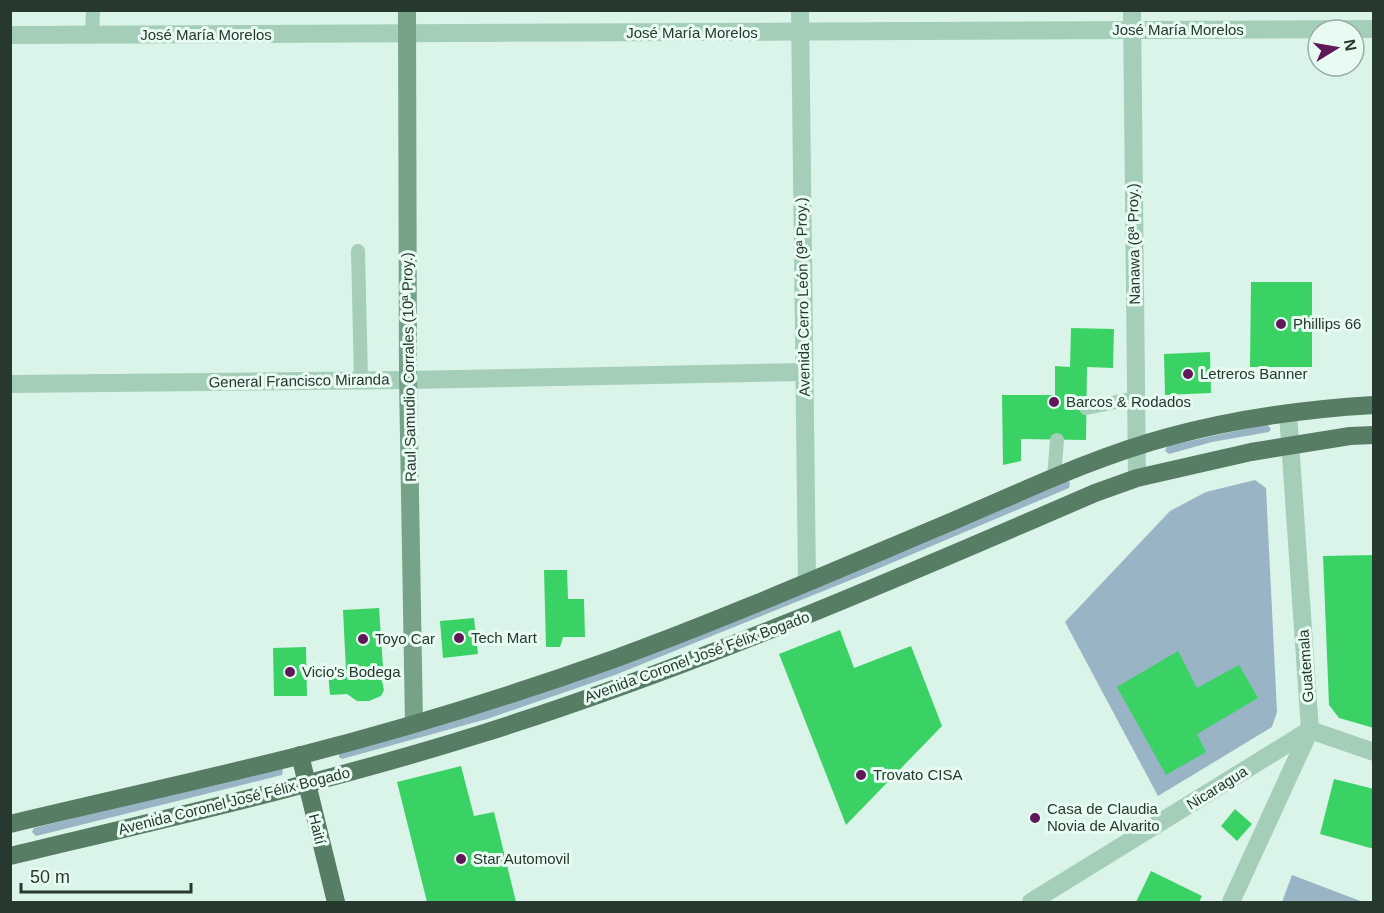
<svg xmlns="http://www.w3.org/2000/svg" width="1384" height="913" viewBox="0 0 1384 913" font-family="Helvetica,sans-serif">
<rect width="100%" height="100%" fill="#dbf4e9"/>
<g fill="#99b5c5">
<path d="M1267 424 1271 429 1269 432 1212 442 1169 454 1165 451 1167 446Z"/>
<path d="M1255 480 1266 488 1277 712 1272 727 1158 796 1065 622 1170 511 1206 492Z"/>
<path d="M1068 481 1070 483 1069 488 863 575 615 675 487 719 342 759 339 757V753Z"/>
<path d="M280 766 283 768 282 775 36 836 32 832 34 828Z"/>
<path d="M1292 875 1363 902H1282Z"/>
</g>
<g fill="#3bd265">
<path d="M1251 282H1312V367H1250Z"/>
<path d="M1071 328 1114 329 1113 368 1087 367 1086 440 1021 439V461L1003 465 1002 395H1055V366L1070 367Z"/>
<path d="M1210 352 1211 393 1165 395 1164 354Z"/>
<path d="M1374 555V728L1339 718 1329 705 1323 556Z"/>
<path d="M544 570H567L568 599H584L585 637H563L560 647H546Z"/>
<path d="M379 608 383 667 377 674 382 681 384 690 381 696 369 701H357L347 694 330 695 328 672 346 671 343 610Z"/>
<path d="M474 618 478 654 443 658 440 621Z"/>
<path d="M840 630 854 668 911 646 942 726 846 825 779 654Z"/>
<path d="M306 647 307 696H274L273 648Z"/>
<path d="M1178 651 1197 688 1239 665 1258 698 1197 734 1206 752 1166 775 1117 687Z"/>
<path d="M461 766 474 816 494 812 516 902H427L397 782Z"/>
<path d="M1334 779 1374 789V849L1320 834Z"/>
<path d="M1235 809 1252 824 1237 841 1221 826Z"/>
<path d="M1151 871 1202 896 1199 902H1136Z"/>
</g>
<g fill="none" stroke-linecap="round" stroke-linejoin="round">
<g stroke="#a5ceb9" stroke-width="14">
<path d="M92 35 93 10"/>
<path d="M358 251 361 381"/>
<path d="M1086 408 1136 398"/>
<path d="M1054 478 1057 440"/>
</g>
<g stroke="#a5ceb9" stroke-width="18">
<path d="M800 10 807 583"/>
<path d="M1132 10 1137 478"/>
<path d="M10 35 1374 29"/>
<path d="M10 384 408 380 804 372"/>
<path d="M1310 730 1374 752"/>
<path d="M1031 902 1310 730"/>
<path d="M1231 902 1310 730 1288 413"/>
</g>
<path stroke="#76a288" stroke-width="18" d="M407 10 408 380 414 723"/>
<g stroke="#577d65" stroke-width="18">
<path d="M300 755 336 902"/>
<path d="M10 824C106 801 202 780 298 756 404 729 510 696 614 659 729 617 841 568 953 521 1024 491 1094 457 1168 437 1234 419 1305 409 1374 405"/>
<path d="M10 856C169 818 328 782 484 733 693 667 894 580 1095 493L1137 478 1251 452 1350 436 1374 435"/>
</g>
</g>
<g fill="#5f1858" stroke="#e8fbf3" stroke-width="2">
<circle cx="1281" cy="324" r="6"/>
<circle cx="1188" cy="374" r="6"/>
<circle cx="1054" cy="402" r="6"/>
<circle cx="459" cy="638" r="6"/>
<circle cx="363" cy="639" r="6"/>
<circle cx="290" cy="672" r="6"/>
<circle cx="861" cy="775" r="6"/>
<circle cx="1035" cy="818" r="6"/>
<circle cx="461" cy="859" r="6"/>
</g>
<g text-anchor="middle" stroke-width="6" stroke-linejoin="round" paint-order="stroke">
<g font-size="15" fill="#27392e" stroke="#e8fbf3">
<text x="1178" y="35">José María Morelos</text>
<text x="692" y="38">José María Morelos</text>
<text x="206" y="40">José María Morelos</text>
<text transform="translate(1134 244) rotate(-91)" y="5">Nanawa (8ª Proy.)</text>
<text transform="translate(803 297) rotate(-91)" y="5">Avenida Cerro León (9ª Proy.)</text>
<text transform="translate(409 367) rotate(-91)" y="5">Raul Samudio Corrales (10ª Proy.)</text>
<text transform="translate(299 381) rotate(-1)" y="5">General Francisco Miranda</text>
<text transform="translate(697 657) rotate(-20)" y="5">Avenida Coronel José Félix Bogado</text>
<text transform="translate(1306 666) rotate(-94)" y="5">Guatemala</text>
<text transform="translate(1217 788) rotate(-32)" y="5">Nicaragua</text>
<text transform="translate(234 801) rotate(-14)" y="5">Avenida Coronel José Félix Bogado</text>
<text transform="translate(317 829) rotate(76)" y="5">Haití</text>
</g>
<g font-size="15" fill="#27392e" stroke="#e8fbf3" text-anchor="start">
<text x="1293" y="329">Phillips 66</text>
<text x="1200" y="379">Letreros Banner</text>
<text x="1066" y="407">Barcos &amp; Rodados</text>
<text x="471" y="643">Tech Mart</text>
<text x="375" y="644">Toyo Car</text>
<text x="302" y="677">Vicio's Bodega</text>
<text x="873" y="780">Trovato CISA</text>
<text x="1047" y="814">Casa de Claudia<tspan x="1047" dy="17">Novia de Alvarito</tspan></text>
<text x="473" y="864">Star Automovil</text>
</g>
</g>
<rect width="1384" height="913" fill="none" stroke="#27392e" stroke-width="24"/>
<g transform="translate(1336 48) rotate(79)"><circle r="28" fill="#e8fbf3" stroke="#9bada4" stroke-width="1.5"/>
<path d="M0-4.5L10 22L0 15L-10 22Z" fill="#5f1858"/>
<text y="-9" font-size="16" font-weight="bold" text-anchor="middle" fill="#27392e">N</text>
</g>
<path d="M21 883v9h170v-9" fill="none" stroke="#27392e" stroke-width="3"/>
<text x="30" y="883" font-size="18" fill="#27392e" stroke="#e8fbf3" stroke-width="4.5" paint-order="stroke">50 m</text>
</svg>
